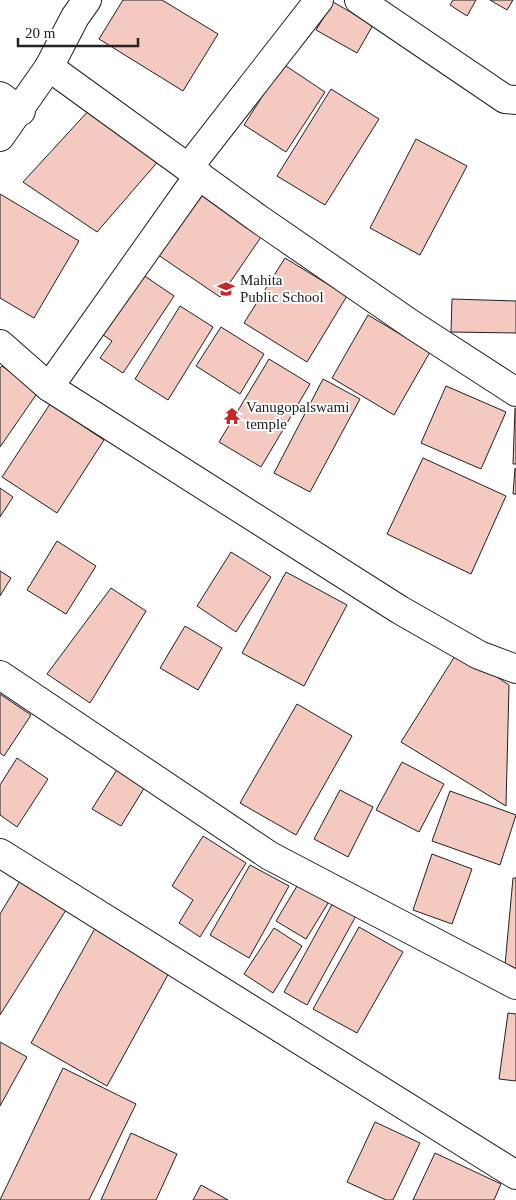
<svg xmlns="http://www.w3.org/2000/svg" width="516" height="1200" viewBox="0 0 516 1200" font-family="Georgia,serif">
<rect width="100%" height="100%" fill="#fff"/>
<g fill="#f3c9c0" stroke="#222">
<path d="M123 0H162L218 34 183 91 99 39Z"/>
<path d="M453 0H476L467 16 450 5Z"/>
<path d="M490 0H513L507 10Z"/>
<path d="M333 2 373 25 357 53 316 30Z"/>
<path d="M283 64 325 92 286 152 244 125Z"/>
<path d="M331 89 379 119 325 205 277 176Z"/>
<path d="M91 108 161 158 97 232 23 182Z"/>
<path d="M416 139 467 166 420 255 370 228Z"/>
<path d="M196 172 270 224 220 297 145 246Z"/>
<path d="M0 194 79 241 34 318 0 298Z"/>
<path d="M285 258 347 296 307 362 244 323Z"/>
<path d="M130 266 174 296 123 373 100 358 112 341 90 326Z"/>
<path d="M452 299 516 301V333L451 332Z"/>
<path d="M180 306 213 327 168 400 135 379Z"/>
<path d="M368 315 430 352 394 415 332 378Z"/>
<path d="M221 327 264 354 240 394 196 366Z"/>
<path d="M269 359 310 384 261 467 219 442Z"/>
<path d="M2 366 38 392 0 447V368Z"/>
<path d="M323 379 360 399 310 492 274 473Z"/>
<path d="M446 386 506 412 481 469 421 443Z"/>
<path d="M50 404 104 440 57 513 2 477Z"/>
<path d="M515 408H516V464H513Z"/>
<path d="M423 458 506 496 471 574 387 534Z"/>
<path d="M515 468 516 469V494H513Z"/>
<path d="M0 488 13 497 0 517Z"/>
<path d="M57 541 96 566 66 614 27 590Z"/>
<path d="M231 552 271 577 236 632 197 606Z"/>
<path d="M0 571 11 578 0 596Z"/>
<path d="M286 572 347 605 304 686 242 653Z"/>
<path d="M111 588 146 611 90 703 47 674Z"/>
<path d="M185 626 222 648 198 690 160 668Z"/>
<path d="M458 651 509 685 506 806 401 742Z"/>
<path d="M0 694 31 715 4 756 0 753Z"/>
<path d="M297 704 352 736 296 835 240 803Z"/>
<path d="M17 758 48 779 17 827 0 815V785Z"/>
<path d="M402 762 444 784 419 832 376 810Z"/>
<path d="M118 768 146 785 121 826 92 809Z"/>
<path d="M340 790 373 807 348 857 314 839Z"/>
<path d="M450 791 516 815 500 865 432 841Z"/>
<path d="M203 836 246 863 200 937 179 923 193 900 172 886Z"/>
<path d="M432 854 472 869 452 924 413 910Z"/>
<path d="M250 865 289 886 249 958 210 935Z"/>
<path d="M513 878H516V977L504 976Z"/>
<path d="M20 881 66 910 0 1015V914Z"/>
<path d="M300 881 330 900 306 939 276 921Z"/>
<path d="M334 901 357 914 307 1005 284 992Z"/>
<path d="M98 923 170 971 107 1086 31 1043Z"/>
<path d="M359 927 403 952 357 1033 313 1009Z"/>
<path d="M274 928 302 946 273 993 244 974Z"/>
<path d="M508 1013 516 1014V1081L499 1079Z"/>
<path d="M0 1042 27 1057 0 1106Z"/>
<path d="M63 1068 136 1104 89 1200H0Z"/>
<path d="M375 1122 420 1143 393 1200H386L347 1182Z"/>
<path d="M131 1133 177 1154 156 1200H101Z"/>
<path d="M435 1153 501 1184 494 1200H413Z"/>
<path d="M201 1185 228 1200H193Z"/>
</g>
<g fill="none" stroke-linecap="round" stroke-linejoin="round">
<g stroke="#222" stroke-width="30">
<g id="minor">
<path d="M359 0 505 99 516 100"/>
<path d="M49 67 256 217 411 324 516 392"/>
<path d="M0 96 21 111"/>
<path d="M0 137 49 67 75 17 87 0"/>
<path d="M188 168 319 0"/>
<path d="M0 344 49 387 400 610 479 655 516 669"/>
<path d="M49 387 199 175"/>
<path d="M0 675 270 856 516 985"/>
<path d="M0 853 516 1175"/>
</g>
</g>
<use href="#minor" stroke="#fff" stroke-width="28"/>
</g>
<defs>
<g id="school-bare" transform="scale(1.35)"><path d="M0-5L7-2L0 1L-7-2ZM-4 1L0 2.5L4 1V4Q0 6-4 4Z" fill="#c62828" stroke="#fff" stroke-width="2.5" paint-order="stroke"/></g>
<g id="temple-bare" transform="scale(1.35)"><path d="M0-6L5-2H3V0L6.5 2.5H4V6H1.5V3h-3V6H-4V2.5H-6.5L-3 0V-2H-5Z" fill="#c62828" stroke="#fff" stroke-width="2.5" paint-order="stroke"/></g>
</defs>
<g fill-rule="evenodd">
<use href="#school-bare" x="226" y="289"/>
<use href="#temple-bare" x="232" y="416"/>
</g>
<g text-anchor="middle" stroke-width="4" stroke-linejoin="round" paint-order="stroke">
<g font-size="15" fill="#222" stroke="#fff" text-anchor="start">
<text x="240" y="285">Mahita<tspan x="240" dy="17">Public School</tspan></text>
<text x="246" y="412">Vanugopalswami<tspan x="246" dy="17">temple</tspan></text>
</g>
</g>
<path d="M18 38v8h120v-8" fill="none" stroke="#222222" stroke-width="2.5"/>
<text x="25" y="38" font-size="15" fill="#222222" stroke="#ffffff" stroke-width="4" paint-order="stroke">20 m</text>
</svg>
